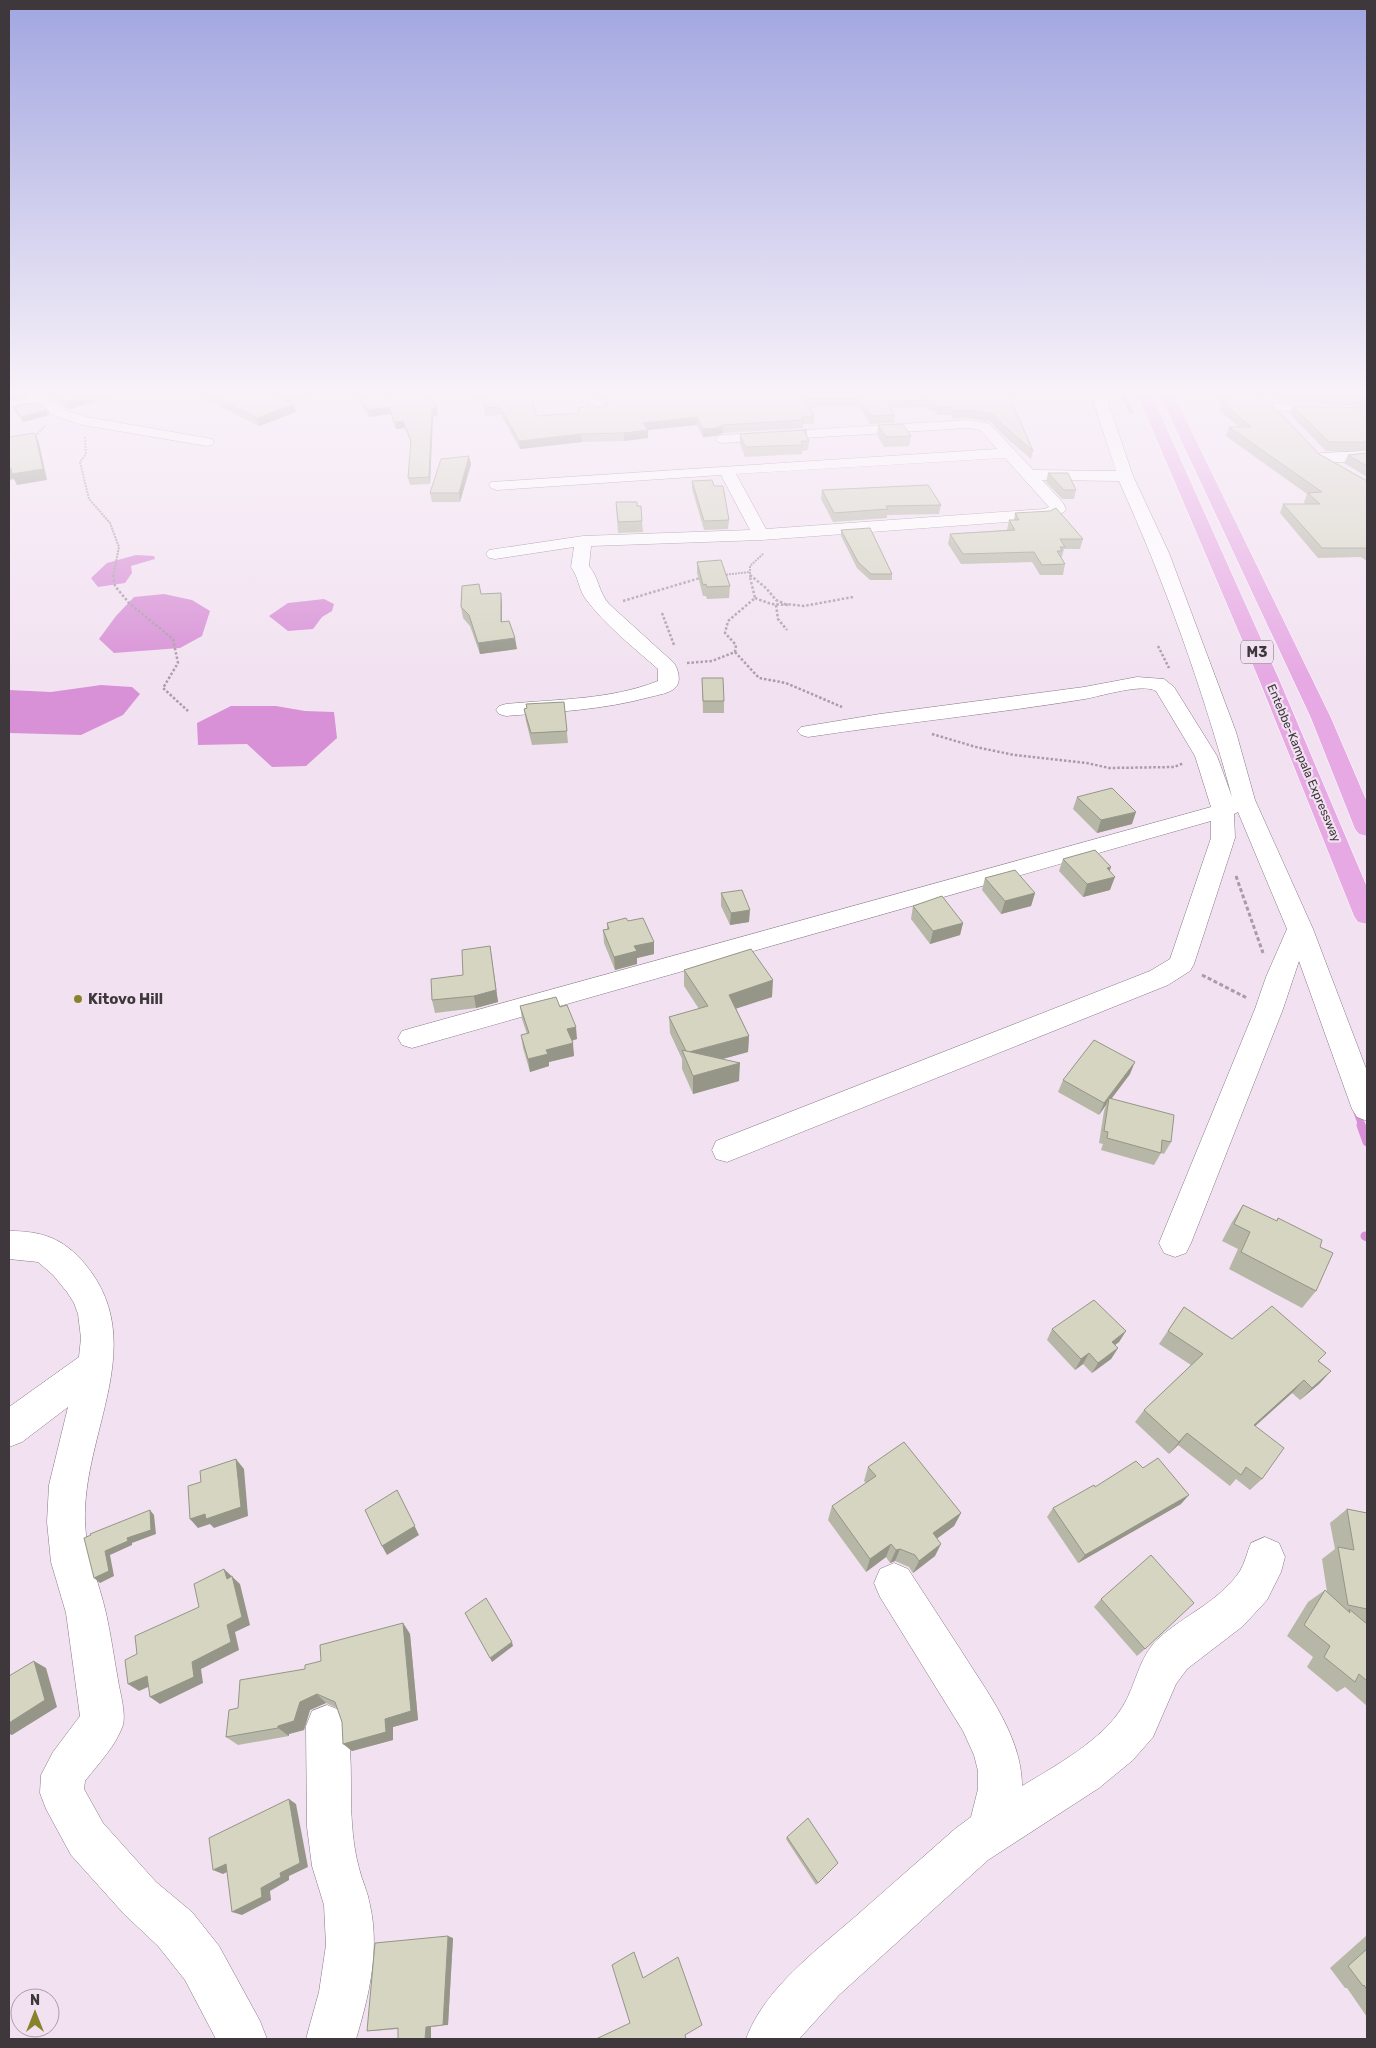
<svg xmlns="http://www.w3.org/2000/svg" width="1376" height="2048" viewBox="0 0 1376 2048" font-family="Rubik,sans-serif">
<rect width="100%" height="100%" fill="#f2e2f1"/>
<g fill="#d891d6">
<path d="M136 555 154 556 155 559 131 566 132 573 125 583 98 587 91 578 107 563Z"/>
<path d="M164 594 192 600 210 611 202 636 180 648 114 653 99 639 116 616 134 597Z"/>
<path d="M324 599 334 604 332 611 322 617 313 629 288 631 269 616 288 603Z"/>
<path d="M101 685 132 687 140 694 123 715 81 735 9 733V690L51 692Z"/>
<path d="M231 706H276L305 711 334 712 337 738 306 766 272 767 247 744 198 745 197 723Z"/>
</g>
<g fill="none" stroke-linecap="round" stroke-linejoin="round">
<path stroke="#d790d5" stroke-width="4.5" d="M1120 391 1131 411"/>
<path stroke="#d790d5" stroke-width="7" d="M1356 1109 1362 1126"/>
<g stroke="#d790d5" stroke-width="9">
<path d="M1361 1125 1367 1142"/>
<path d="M1365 1236 1367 1237"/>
</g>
<g stroke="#867986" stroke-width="1">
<g id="minor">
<path d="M31 391H45L42 399 55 401 62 409 86 417 207 438 212 439 214 442 212 445 207 446 83 425 52 415 46 408 34 406 9 410V402L28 399Z"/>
<path d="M572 391H587L608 410 606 413H596Z"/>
<path d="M1090 391H1104L1133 476 1169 553 1236 732 1255 800 1313 929 1367 1071V1121L1357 1117 1352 1109 1299 961 1283 1009 1191 1243 1186 1253 1175 1257 1164 1253 1159 1243 1255 1009 1266 977 1287 929 1238 812 1234 814 1235 838 1194 964 1190 971 1168 985 727 1162 716 1159 712 1150 716 1141 1150 971 1170 959 1211 838V821L412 1048 402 1045 398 1038 402 1031 412 1028 1211 807 1195 756 1156 691C1143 683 1101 696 1085 699 993 714 900 723 808 737L801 735 797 731 801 727 880 714 1084 687 1137 677 1164 679 1174 687 1217 756 1232 797C1203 689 1165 583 1119 481L1042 480 1063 503 1066 509 1064 512 1047 519 761 540 591 546 589 566C599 578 598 591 609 604L674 663C678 669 682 682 675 688 670 693 658 695 650 697 603 710 554 712 506 716L499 714 496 710 499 706 506 704C557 699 610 700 658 681V669C633 647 605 625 585 598 579 590 579 578 571 567L574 547 495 559 489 558 486 554 489 550 583 536 750 530 721 475 497 490 491 488 489 485 491 482 997 449 980 430 968 428 723 443 718 442 716 439 718 436 723 435 968 420 990 424 1033 470 1116 471ZM1005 458 1049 507 1044 509 766 529 736 474Z"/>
<path d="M1273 403 1367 407V415L1268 410 1266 407Z"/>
<path d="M1367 451V461L1321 463 1316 461 1313 458 1316 455 1321 453Z"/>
<path d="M9 1231C42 1231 63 1238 85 1264 151 1343 82 1433 85 1522 86 1554 99 1582 106 1613 111 1635 114 1658 118 1680 120 1693 126 1712 123 1725 116 1746 98 1764 85 1781L84 1789 103 1823 156 1882 192 1912 219 1946 260 2021 267 2039H216L185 1980 158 1946 124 1914 71 1855 46 1809 40 1793 41 1775 53 1752 80 1716 66 1613 51 1562 47 1522 49 1485 68 1407 22 1442 9 1447V1407L79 1357 81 1338 78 1314 74 1303 67 1292 53 1275 38 1262 9 1259Z"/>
<path d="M1265 1537 1279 1543 1285 1557 1281 1572 1267 1600 1243 1626 1187 1669 1176 1684 1153 1737 1133 1760 1099 1788 988 1860 839 1995 799 2039H746C764 1989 817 1950 856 1916 889 1887 923 1857 956 1828L971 1817 978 1789V1771L974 1755 963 1731 880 1597 874 1583 880 1569 894 1563 908 1569C926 1597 944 1624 962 1652 987 1692 1022 1737 1022 1786 1055 1766 1103 1740 1123 1706 1136 1685 1139 1656 1158 1639 1184 1615 1219 1602 1240 1571 1245 1563 1247 1552 1251 1543Z"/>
<path d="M327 1705 342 1711C355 1741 349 1789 352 1823 353 1838 355 1854 359 1868 362 1881 368 1892 370 1905 380 1950 369 1996 356 2039H306L319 1992 326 1945 324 1905 312 1866 307 1827 306 1726 312 1711Z"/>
</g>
</g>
<g stroke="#fff" stroke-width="1">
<g id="motorway">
<path d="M1136 391H1150L1278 677 1367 887V924L1358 922 1354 916 1258 677Z"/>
<path d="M1158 391H1172L1331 718 1367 802V836L1359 834 1355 829 1311 718Z"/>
</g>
</g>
<g stroke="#a89ca7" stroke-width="2" stroke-dasharray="2 1" stroke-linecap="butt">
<path d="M85 437 86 454 80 462 89 499 110 523 119 547 113 577"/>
<path d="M33 438 46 425"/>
<path d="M723 575 750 572"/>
<path d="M750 577V566L764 553"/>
</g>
<g stroke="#a89ca7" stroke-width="2.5" stroke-dasharray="2.5 2" stroke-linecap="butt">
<path d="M113 575 115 586 129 603 173 639 178 663 163 688 188 711"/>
<path d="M750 575 766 588 776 600 785 604 804 606 853 597"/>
<path d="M755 598 771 604 788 605"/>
<path d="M623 601 700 578"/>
<path d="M776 605 778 619 787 630"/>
<path d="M662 613 674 645"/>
<path d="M1158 646 1169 668"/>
<path d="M735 652 759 678 786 683 842 707"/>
<path d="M687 663 712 661 735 652 736 645 725 633 728 621 755 598 750 577"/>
<path d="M932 734 976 747 1014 755 1087 763 1109 768 1174 767 1184 763"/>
</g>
<g stroke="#a89ca7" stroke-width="3" stroke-dasharray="4 2.5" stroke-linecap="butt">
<path d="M1236 876 1263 953"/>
<path d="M1202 975 1247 998"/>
</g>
<use href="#minor" fill="#fff" fill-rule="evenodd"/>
<use href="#motorway" fill="#e6a9e3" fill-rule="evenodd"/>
</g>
<g fill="#b7b7a7">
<path d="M42 391H135L69 409 63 407 55 399 45 398Z"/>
<path d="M189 391H332V392L288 401 296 412 259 426Z"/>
<path d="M352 391H380L384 396 383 391 438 415 433 416 430 484 410 485 408 478 411 444 405 428 396 429 390 414 369 417Z"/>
<path d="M470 391H529L537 416 579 413 596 407H606V406L589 391H1015L1014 397H1010L1033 451 1031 459 1002 434 991 422 968 418 953 419 951 415H938L934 411H930L927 407 891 408 895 415 894 423 870 424 859 406 809 407 814 416V424H803V428L723 433 715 436 703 437 697 425 648 430V438L624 441 582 442 520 449 501 415 485 416 482 399 474 400Z"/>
<path d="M1208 391H1259L1319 454 1367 481V561L1361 557 1318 558 1280 513 1283 504H1305L1304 502 1307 494 1226 436 1229 427H1239L1219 410 1221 404Z"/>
<path d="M1268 391H1367V406L1278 401Z"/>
<path d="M13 406 47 410 49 415 23 422 15 411Z"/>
<path d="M1293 406 1367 408V451H1326L1290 414Z"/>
<path d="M878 425 911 436 909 446 884 447 877 435Z"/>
<path d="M807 430V437L809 441 808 450 802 451V454L745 457 740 444V434Z"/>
<path d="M1367 453V477L1344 463 1348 455Z"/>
<path d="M471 464 460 502H432L430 493Z"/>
<path d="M1048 473 1076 490 1074 499H1062L1046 482Z"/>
<path d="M692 481 714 486 729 520 728 529 704 530 692 489Z"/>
<path d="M822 490 941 505 939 514 887 515V518L833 522 821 499Z"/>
<path d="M616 502 637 506 642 521 643 532 618 533Z"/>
<path d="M1015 513 1083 539 1080 549H1064L1062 557H1061L1065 564 1063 575H1040L1032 562 961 564 948 544 950 534 1007 530 1009 520H1014Z"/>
<path d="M841 530 892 574V580H870L857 568 841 536Z"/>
<path d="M697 562 730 586 729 598 707 599 706 596H703L697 573Z"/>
<path d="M481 594 502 604V621L517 649 480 654 470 626 463 618 461 607Z"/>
<path d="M702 678 724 701V713H703Z"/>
<path d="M564 702 568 743 532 745 526 721 524 709Z"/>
<path d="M1077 797 1132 824 1097 833 1073 809Z"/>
<path d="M1063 859 1110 872V890L1083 897 1059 871Z"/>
<path d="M985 878 1035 893 1031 906 1001 914 982 890Z"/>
<path d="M721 893 749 922 730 925 721 906Z"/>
<path d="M913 906 963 923 960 935 930 944 911 919Z"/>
<path d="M628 921 654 954 637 958V964L615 970 604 943 603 930 607 929V923Z"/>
<path d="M490 946 498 1002 476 1008 435 1013 432 1000 463 975Z"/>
<path d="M684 970 772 997 736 1008 749 1036 748 1052 722 1059 739 1081 693 1094 682 1069V1059L670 1033 669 1017 699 1009 684 986Z"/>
<path d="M520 1006 560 1007 577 1039 572 1041 574 1056 549 1062V1066L530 1072 523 1048 521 1035 527 1034 522 1019Z"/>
<path d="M1130 1074 1111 1099 1171 1142 1164 1154 1161 1153 1154 1165 1101 1150 1103 1144 1099 1143 1104 1111 1106 1105 1099 1115 1058 1092 1063 1080Z"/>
<path d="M1243 1205 1276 1221 1278 1218 1320 1247 1316 1291 1302 1308 1229 1269 1238 1249 1222 1241 1232 1222Z"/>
<path d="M1184 1307 1232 1339 1319 1361 1331 1371 1319 1384 1300 1400 1292 1393 1255 1426 1262 1479 1250 1490 1236 1479 1230 1486 1178 1445 1169 1454 1135 1422 1144 1410 1191 1365 1159 1344Z"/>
<path d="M1052 1329 1126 1331 1119 1342 1115 1345 1118 1348 1111 1359 1092 1373 1083 1364 1075 1370 1047 1340Z"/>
<path d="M868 1467 961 1513 954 1526 937 1538 935 1556 913 1573 909 1567 895 1561 890 1563 886 1557 866 1572 828 1520 832 1506 866 1483 864 1481Z"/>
<path d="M1143 1468 1181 1504 1078 1563 1047 1517 1053 1508 1095 1487Z"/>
<path d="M1347 1509 1367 1513V1706L1345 1687 1337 1692 1307 1667 1313 1657 1287 1636 1308 1602 1325 1590 1327 1592 1322 1559 1335 1549 1330 1523Z"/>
<path d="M1101 1599 1145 1649 1137 1656 1094 1607Z"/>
<path d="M403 1623 410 1634 418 1720 393 1727V1740L352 1751 337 1708 326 1703 310 1710 304 1730 289 1734V1736L238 1745 226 1737 238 1708 321 1661Z"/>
<path d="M787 1837 838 1863 816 1885 786 1839Z"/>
<path d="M1367 1935V2017L1347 1988H1345L1330 1968Z"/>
<path d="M453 1938 448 2025 431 2027 398 2029 374 2031H367Z"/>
</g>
<g fill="#959588">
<path d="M14 391H29L27 397 9 400V392Z"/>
<path d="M104 391H135L69 409 66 402Z"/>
<path d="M299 391H332V392L278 404 276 396Z"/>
<path d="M481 392 482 399 474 400 473 393Z"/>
<path d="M294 404 296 412 259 426 257 418Z"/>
<path d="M389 407 390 414 369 417 368 410Z"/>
<path d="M437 408 438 415 433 416 430 484 429 477 432 409Z"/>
<path d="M47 410 49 415 23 422 21 417Z"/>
<path d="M697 417V425L648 430V438L624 441V433L643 423Z"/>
<path d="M403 421 405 428 396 429 395 422Z"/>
<path d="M723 425V433L715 436 703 437V429Z"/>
<path d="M35 433 39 443 47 480 17 485 14 479 9 480V468Z"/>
<path d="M581 434 582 442 520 449 519 441Z"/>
<path d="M469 456 471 464 460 502 459 493Z"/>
<path d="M501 593 502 604V633L501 622Z"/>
<path d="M515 638 517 649 480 654 478 643Z"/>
<path d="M1136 812 1132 824 1097 833 1101 820Z"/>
<path d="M1111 867 1107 879 1115 877 1110 890 1083 897 1087 884 1107 868Z"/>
<path d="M1035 893 1031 906 1001 914 1005 901Z"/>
<path d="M750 910 749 922 730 925 731 913Z"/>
<path d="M963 923 960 935 930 944 933 931Z"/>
<path d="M654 942V954L637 958V964L615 970 614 957 634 946Z"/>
<path d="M490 946 498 1002 476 1008 474 996Z"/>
<path d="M773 980 772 997 729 1011V995Z"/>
<path d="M576 1027 577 1039 569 1041 567 1029Z"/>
<path d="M749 1036 748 1052 690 1068 686 1053Z"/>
<path d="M573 1043 574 1056 549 1062V1066L530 1072 528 1059 546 1050Z"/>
<path d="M1135 1062 1130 1074 1109 1102V1098L1106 1105 1099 1115 1104 1103Z"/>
<path d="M740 1063 739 1081 693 1094V1076Z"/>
<path d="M1126 1331 1119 1342 1105 1352 1112 1342Z"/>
<path d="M1118 1348 1111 1359 1092 1373 1098 1363Z"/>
<path d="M1089 1353 1083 1364 1075 1370 1081 1359Z"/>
<path d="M1331 1371 1319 1384 1300 1400 1312 1388Z"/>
<path d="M1304 1380 1292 1393 1243 1437 1254 1425Z"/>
<path d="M1187 1433 1178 1445 1169 1454 1179 1442Z"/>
<path d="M236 1459 244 1469 248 1516 214 1528 210 1524 198 1528 190 1519 205 1514Z"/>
<path d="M397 1490 419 1535 387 1555 382 1546Z"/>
<path d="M1189 1495 1181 1504 1078 1563 1085 1555Z"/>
<path d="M150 1510 154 1515 156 1534 132 1543V1545L110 1555 114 1576 100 1583 94 1578 105 1551 127 1538Z"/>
<path d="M961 1513 954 1526 927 1546 933 1533Z"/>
<path d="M891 1544 886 1557 866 1572 870 1559Z"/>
<path d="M941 1544 935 1556 913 1573 919 1561Z"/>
<path d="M900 1549 895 1561 890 1563 896 1550Z"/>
<path d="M224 1569 240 1584 250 1625 235 1632 239 1650 201 1669 203 1683 160 1704 150 1697 192 1662 227 1625V1579Z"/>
<path d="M403 1623 410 1634 418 1720 393 1727V1740L352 1751 343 1744 385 1719Z"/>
<path d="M512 1642 513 1646 492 1662 490 1658Z"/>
<path d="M34 1661 46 1668 57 1707 12 1735 9 1734V1723Z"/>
<path d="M147 1676 157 1683 139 1691 128 1684Z"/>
<path d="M317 1694 326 1703 310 1710 304 1730 289 1734V1736L278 1728V1726L300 1702Z"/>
<path d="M289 1799 296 1804 308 1867 289 1876V1880L270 1891 271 1900 242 1915 232 1912 261 1888 280 1873Z"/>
<path d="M226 1864 235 1868 223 1874 213 1870Z"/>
<path d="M448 1936 453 1938 448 2025H443Z"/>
<path d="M426 2027H431V2039H425Z"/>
</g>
<g fill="#d5d5c2" stroke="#959588">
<path d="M50 391H104L66 402 60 400 52 392Z"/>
<path d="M203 391H299L276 396 294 404 257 418Z"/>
<path d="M355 391H380L385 398 383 391H428L437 408 432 409 429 477 408 478 411 440 403 421 395 422 389 407 368 410Z"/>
<path d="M473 391H529L537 416 579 413 578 408 587 407V400L596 407H606L609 402 597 391H1007L1033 451 1004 426 992 414 970 410 954 411 952 407 939 408 935 403H931L928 400 886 401 895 415 871 416 860 399H804L814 416 802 417 803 420 723 425 716 428 703 429 697 417 643 423 648 430 624 433 581 434 519 441 500 407 484 408 481 392 473 393Z"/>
<path d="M1219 391H1259L1319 454 1367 481V549L1365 548H1322L1283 504H1320L1308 493 1322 492 1229 427H1251L1221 401H1229Z"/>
<path d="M1279 391H1367V397L1281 393Z"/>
<path d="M32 403 43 405 47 410 21 417 13 406Z"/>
<path d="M1293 406 1367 408V442H1329Z"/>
<path d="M903 424 911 436 886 437 878 425Z"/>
<path d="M804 430 809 441H801L803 445 745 447 740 434 807 430Z"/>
<path d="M35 433 43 469 12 474 11 468H9V437Z"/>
<path d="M1367 453V466L1348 455Z"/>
<path d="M469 456 459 493H430L441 459Z"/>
<path d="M1048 473H1068L1076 490H1064Z"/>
<path d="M712 480 714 486H723L729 520 704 521 692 481Z"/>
<path d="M928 485 941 505 886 506 888 509 834 513 822 490Z"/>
<path d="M616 502H637V506H641L642 521 618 522Z"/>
<path d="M1056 508 1083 539H1060L1065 547H1060L1062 551H1057L1065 564 1042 565 1034 552 963 554 950 534 1015 530 1009 520H1019L1015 513 1050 511Z"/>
<path d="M870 528 892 574H871L858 562 841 530Z"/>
<path d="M721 560 730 586 707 587 706 584 703 585 697 562Z"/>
<path d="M479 584 481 594 501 593V622L509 621 515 638 478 643 469 615 461 607 462 586Z"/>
<path d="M702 678H723L724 701H703Z"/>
<path d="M564 702 567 731 531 733 524 709 527 708 526 704Z"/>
<path d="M1112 788 1136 812 1101 820 1077 797Z"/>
<path d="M1095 850 1111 867 1107 868 1115 877 1087 884 1063 859Z"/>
<path d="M1015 870 1035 893 1005 901 985 878Z"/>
<path d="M742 890 750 910 731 913 721 893Z"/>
<path d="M942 896 963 923 933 931 913 906Z"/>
<path d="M626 918 628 921 643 918 654 942 634 946 637 951 614 957 603 930 609 929 607 923Z"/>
<path d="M490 946 496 990 474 996 432 1000 431 979 463 975 462 950Z"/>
<path d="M751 949 773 980 729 995 749 1036 689 1052 686 1051 669 1017 708 1006 684 970Z"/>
<path d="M556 997 560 1007 567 1005 576 1027 567 1029 573 1043 546 1050 548 1054 528 1059 521 1035 529 1033 520 1006Z"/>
<path d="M1094 1040 1135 1062 1104 1103 1063 1080Z"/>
<path d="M682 1050 740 1063 693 1076Z"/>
<path d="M1109 1098 1174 1115 1171 1142 1162 1140 1161 1153 1107 1138 1108 1132 1104 1131Z"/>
<path d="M1243 1205 1277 1221 1278 1218 1322 1240 1320 1247 1333 1253 1316 1291 1241 1252 1250 1232 1234 1224Z"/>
<path d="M1094 1300 1126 1331 1112 1342 1118 1348 1098 1363 1089 1353 1081 1359 1052 1329Z"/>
<path d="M1272 1306 1326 1353 1318 1361 1331 1371 1312 1388 1304 1380 1254 1425 1284 1448 1262 1479 1246 1467 1241 1475 1187 1433 1179 1442 1144 1410 1203 1354 1168 1331 1184 1307 1232 1339Z"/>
<path d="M904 1442 961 1513 933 1533 941 1544 919 1561 915 1555 900 1549 896 1550 891 1544 870 1559 832 1506 876 1476 868 1467Z"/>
<path d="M1158 1458 1189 1495 1085 1555 1053 1508 1094 1485 1095 1487 1136 1461 1143 1468Z"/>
<path d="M236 1459 241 1507 206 1519 205 1514 190 1519 188 1486 201 1482 200 1471Z"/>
<path d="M397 1490 415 1526 382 1546 365 1510Z"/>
<path d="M1347 1509 1367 1513V1609L1348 1605 1338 1547 1354 1550Z"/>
<path d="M150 1510 151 1530 127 1538 128 1541 105 1551 109 1571 94 1578 84 1538 91 1535 90 1534Z"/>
<path d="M1151 1555 1194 1603 1145 1649 1101 1599Z"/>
<path d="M224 1569 227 1579 232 1576 242 1617 227 1625 231 1642 192 1662 194 1677 150 1697 147 1676 128 1684 125 1660 137 1654 135 1636 199 1607 194 1584Z"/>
<path d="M1325 1590 1350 1613 1349 1609 1367 1624V1681L1359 1674 1355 1682 1324 1657 1330 1646 1304 1625Z"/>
<path d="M486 1598 512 1642 490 1658 465 1613Z"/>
<path d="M403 1623 411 1711 385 1719 386 1732 343 1744 342 1722 335 1702 317 1694 300 1702 294 1721 278 1726V1728L226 1737 229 1710 238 1708 240 1680 305 1669V1665L321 1661 320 1645Z"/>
<path d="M34 1661 45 1700 9 1723V1676Z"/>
<path d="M289 1799 300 1863 280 1873 281 1877 261 1888 262 1897 232 1912 226 1864 213 1870 209 1838Z"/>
<path d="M808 1818 838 1863 818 1883 787 1837Z"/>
<path d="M448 1936 443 2025 426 2027 425 2039H398V2028L367 2031 375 1943Z"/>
<path d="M1367 1949V1990L1364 1985 1363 1986 1348 1966Z"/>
<path d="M634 1952 643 1978 678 1957 702 2025 685 2035 686 2039H596L630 2023 612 1965Z"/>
</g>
<linearGradient id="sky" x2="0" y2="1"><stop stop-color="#a1a6e0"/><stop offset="0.58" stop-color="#f9f2f9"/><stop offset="1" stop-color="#f9f2f9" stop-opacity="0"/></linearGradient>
<rect width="1376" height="678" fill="url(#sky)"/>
<circle fill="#88832b" stroke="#f2e2f1" stroke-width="2" cx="78" cy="999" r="5"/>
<g text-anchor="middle" stroke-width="4.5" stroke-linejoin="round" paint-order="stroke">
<g font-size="12" fill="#3e383d" stroke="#f2e2f1">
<text transform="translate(1304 763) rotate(67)" y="4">Entebbe-Kampala Expressway</text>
</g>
<rect fill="#f2e2f1" stroke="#746b73" stroke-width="1" x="1241" y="640.5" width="32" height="23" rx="4"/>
<g font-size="14" font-weight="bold" fill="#3e383d">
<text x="1257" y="657">M3</text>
</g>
<g font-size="15" font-weight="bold" fill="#3e383d" stroke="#f2e2f1" text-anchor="start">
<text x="88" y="1004">Kitovo Hill</text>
</g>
</g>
<rect width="1376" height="2048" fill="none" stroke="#3e383d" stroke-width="20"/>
<g transform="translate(35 2013)"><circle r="24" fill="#f2e2f1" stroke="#aa9ea9"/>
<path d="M0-4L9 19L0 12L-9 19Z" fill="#88832b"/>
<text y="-8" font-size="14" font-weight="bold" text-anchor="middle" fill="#3e383d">N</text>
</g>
</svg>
